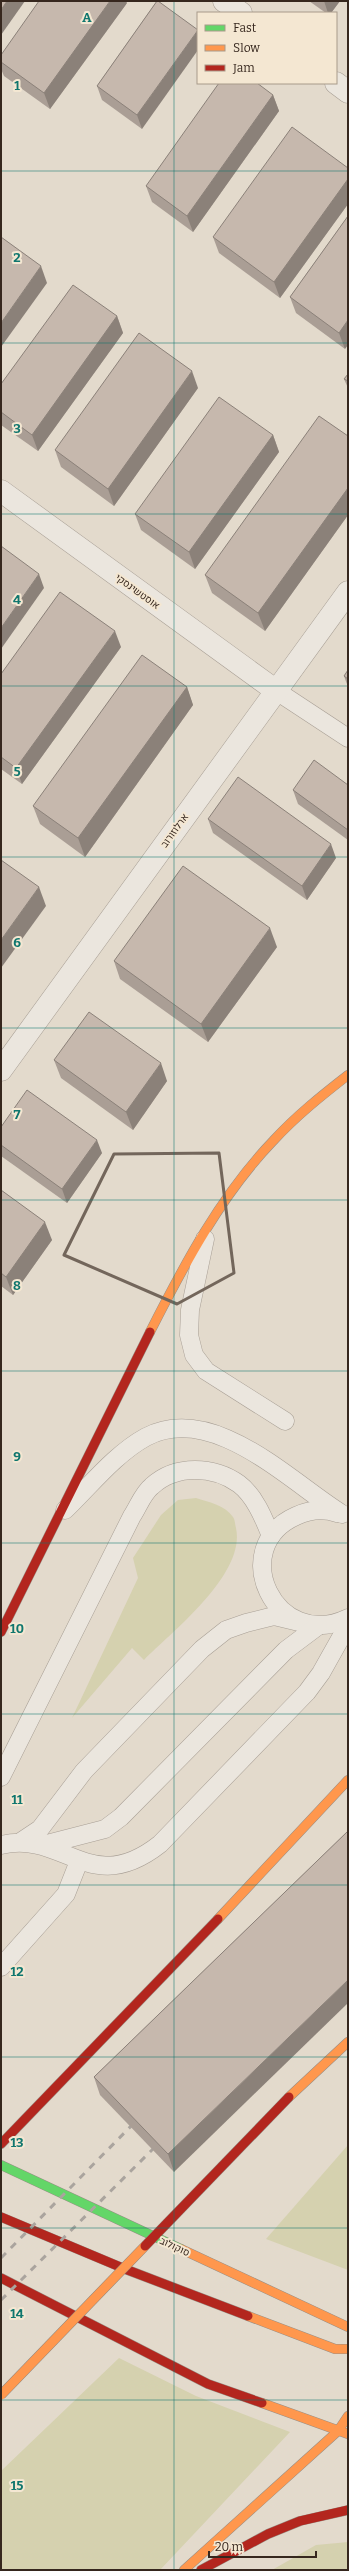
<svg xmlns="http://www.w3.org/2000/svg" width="349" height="2571" viewBox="0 0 349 2571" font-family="Bitter,Heebo,serif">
<rect width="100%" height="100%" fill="#e3dacc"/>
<g fill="#d5d1af">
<path d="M196 1498C208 1502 225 1505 233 1517 235 1519 235 1525 236 1528 246 1574 173 1631 144 1660L132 1648 72 1718 138 1578 133 1558 161 1515 178 1500Z"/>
<path d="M348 2145V2270L266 2239Z"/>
<path d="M119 2358 196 2396 290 2432 160 2570H1V2471Z"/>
<path d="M348 2542V2570H272L316 2545Z"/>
</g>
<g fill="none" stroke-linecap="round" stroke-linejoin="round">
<g stroke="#a89f95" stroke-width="19">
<g id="lane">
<path d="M275 690 348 738"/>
<path d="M205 1239 190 1310 189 1335 194 1355 206 1371 285 1421"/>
<path d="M65 1510C90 1486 115 1454 146 1437 213 1402 289 1481 342 1514"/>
<path d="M337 1513C323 1508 309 1510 296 1516 226 1547 275 1653 348 1618"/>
<path d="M1 1777 132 1516C138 1507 143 1493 152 1486 176 1464 214 1466 239 1484 255 1496 264 1519 271 1536"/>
<path d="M22 1841 40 1829 84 1771 202 1649 226 1630 246 1623 274 1616 299 1622"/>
<path d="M1 1845C65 1830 90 1899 160 1844L307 1692 321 1673 348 1625"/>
<path d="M43 1845 105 1829 121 1817 286 1650 318 1626"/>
<path d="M1 1967 66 1894 79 1861"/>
</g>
</g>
<g stroke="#a89f95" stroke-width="23">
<g id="street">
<path d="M224 1 241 13"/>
<path d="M336 83 348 92"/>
<path d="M1 491 275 690"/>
<path d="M1 1070 348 592"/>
</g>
</g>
<g stroke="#988f86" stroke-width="10">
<path id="fast" d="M1 2165 181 2249"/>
</g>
<g stroke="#988f86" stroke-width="10">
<g id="slow">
<path d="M150 1332C184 1265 221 1195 273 1141 296 1116 321 1096 348 1075"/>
<path d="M218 1919 348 1780"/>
<path d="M289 2097 348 2042"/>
<path d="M181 2249 348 2327"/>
<path d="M248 2316 335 2349H348"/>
<path d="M262 2403 348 2434"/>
<path d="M184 2570 338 2431 348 2416"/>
</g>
</g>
<g stroke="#988f86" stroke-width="10">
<g id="jam">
<path d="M1 1632 150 1332"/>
<path d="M1 2144 218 1919"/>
<path d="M1 2217 125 2269 248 2316"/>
<path d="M1 2278 208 2384 262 2403"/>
<path d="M201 2570 268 2534 300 2521 348 2510"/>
</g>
</g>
<use href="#lane" stroke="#ebe6de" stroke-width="18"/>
<use href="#street" stroke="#ebe6de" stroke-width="22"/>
<use href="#fast" stroke="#63d668" stroke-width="9"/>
<use href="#slow" stroke="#ff974d" stroke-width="9"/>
<use href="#jam" stroke="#b3261e" stroke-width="9"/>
<g stroke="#aaa49e" stroke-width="3" stroke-dasharray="7 7" stroke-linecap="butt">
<path d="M1 2258 139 2118"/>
<path d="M1 2300 160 2142"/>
</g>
<g stroke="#8e857c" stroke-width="10" stroke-linecap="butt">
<path id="slow-bridge" d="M1 2395 145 2246"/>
</g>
<g stroke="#8e857c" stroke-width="10" stroke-linecap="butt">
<path id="jam-bridge" d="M145 2246 289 2097"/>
</g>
<use href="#slow-bridge" stroke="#ff974d" stroke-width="9"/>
<use href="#jam-bridge" stroke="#b3261e" stroke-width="9"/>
</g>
<g fill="#aa9e95">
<path d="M157 1 142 129 102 100 97 86Z"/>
<path d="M309 1H340L331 13H326Z"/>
<path d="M127 3 50 109 4 76 1 69V55Z"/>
<path d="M273 95 279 111 193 232 152 202 146 186Z"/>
<path d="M348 168V204L280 298 219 253 213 237Z"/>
<path d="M348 216 345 349 296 313 290 297Z"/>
<path d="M117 316 123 333 38 451 1 425V384Z"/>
<path d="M348 374V388L344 379Z"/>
<path d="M198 388 114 506 61 467 55 450Z"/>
<path d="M273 435 279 452 195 569 141 530 135 514Z"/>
<path d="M348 436V515L265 631 212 593 205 575Z"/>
<path d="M121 647 22 784 1 769V674Z"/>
<path d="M348 670V687L344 676Z"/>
<path d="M187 687 193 705 85 857 40 824 33 806Z"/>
<path d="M348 785V840L298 804 293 790Z"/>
<path d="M208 819 336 858 307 900 213 833Z"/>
<path d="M277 947 208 1042 120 979 114 961Z"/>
<path d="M54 1060 167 1081 133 1130 61 1078Z"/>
<path d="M1 1127 102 1153 67 1203 1 1156Z"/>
<path d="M1 1190 52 1240 13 1295 1 1286Z"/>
<path d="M348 1831 174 2172 100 2095 94 2077Z"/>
</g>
<g fill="#8b8179">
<path d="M7 1H25L1 35V10Z"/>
<path d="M110 1H126L127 3 50 109 44 93Z"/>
<path d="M324 1H340L331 13H328Z"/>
<path d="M198 30V50L142 129 137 115Z"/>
<path d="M273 95 279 111 193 232 187 216Z"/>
<path d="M348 179V204L280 298 274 282Z"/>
<path d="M41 266 47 283 1 347V323Z"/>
<path d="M117 316 123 333 38 451 32 435Z"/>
<path d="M348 320V345L345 349 339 333Z"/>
<path d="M192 371 198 388 114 506 108 489Z"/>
<path d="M273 435 279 452 195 569 189 552Z"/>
<path d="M348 488V515L265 631 258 613Z"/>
<path d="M39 574 44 588 1 649V628Z"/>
<path d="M115 631 121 647 22 784 16 768Z"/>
<path d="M187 687 193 705 85 857 78 838Z"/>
<path d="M331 844 336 858 307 900 302 886Z"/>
<path d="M39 887 46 906 1 968V940Z"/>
<path d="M270 928 277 947 208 1042 201 1024Z"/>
<path d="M161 1063 167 1081 133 1130 126 1112Z"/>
<path d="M97 1140 102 1153 67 1203 62 1189Z"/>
<path d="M45 1222 52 1240 13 1295 6 1277Z"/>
<path d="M348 1980V2003L174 2172 168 2154Z"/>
</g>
<g fill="#c6b8ad" stroke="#8b8179">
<path d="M1 1H7L1 10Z"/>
<path d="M39 1H110L44 93 1 62V55Z"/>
<path d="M157 1H158L198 30 137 115 97 86Z"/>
<path d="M219 83H257L273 95 187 216 146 186Z"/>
<path d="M292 127 348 168V179L274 282 213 237Z"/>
<path d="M348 216V320L339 333 290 297Z"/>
<path d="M1 237 41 266 1 323Z"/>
<path d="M73 285 117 316 32 435 1 412V384Z"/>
<path d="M139 333 192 371 108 489 55 450Z"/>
<path d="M348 374V381L344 379Z"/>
<path d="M219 397 273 435 189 552 135 514Z"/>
<path d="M319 416 348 436V488L258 613 205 575Z"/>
<path d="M1 546 39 574 1 628Z"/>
<path d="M60 592 115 631 16 768 1 757V674Z"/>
<path d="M142 655 187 687 78 838 33 806Z"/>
<path d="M348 670V679L344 676Z"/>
<path d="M314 760 348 785V830L293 790Z"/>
<path d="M238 777 331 844 302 886 208 819Z"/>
<path d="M1 860 39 887 1 940Z"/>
<path d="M183 866 270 928 201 1024 114 961Z"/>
<path d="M89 1012 161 1063 126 1112 54 1060Z"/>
<path d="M27 1090 97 1140 62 1189 1 1145V1127Z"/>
<path d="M1 1190 45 1222 6 1277 1 1273Z"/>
<path d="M348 1831V1980L168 2154 94 2077Z"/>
</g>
<path fill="none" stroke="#73665b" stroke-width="3" stroke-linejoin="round" d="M219 1153 234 1273 177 1304 64 1255 114 1154Z"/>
<path fill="none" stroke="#0f766e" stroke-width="1" stroke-opacity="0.55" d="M174 1V2570M1 171H348M1 343H348M1 514H348M1 686H348M1 857H348M1 1028H348M1 1200H348M1 1371H348M1 1543H348M1 1714H348M1 1885H348M1 2057H348M1 2228H348M1 2400H348"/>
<g text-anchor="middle" stroke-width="4" stroke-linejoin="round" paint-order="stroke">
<g font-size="10" fill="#36271e" stroke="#f4e7d2">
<text transform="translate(138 591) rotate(36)" y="4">אוסטשינסקי</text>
<text transform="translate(174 830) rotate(-54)" y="4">ארלוזורוב</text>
<text transform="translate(175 2246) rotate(25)" y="4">סוקולוב</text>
</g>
</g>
<g font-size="13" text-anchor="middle" font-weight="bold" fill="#0f766e" stroke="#f4e7d2" stroke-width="4" stroke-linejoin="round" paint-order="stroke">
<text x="87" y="22">A</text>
<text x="17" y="90">1</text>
<text x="17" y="262">2</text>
<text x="17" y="433">3</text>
<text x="17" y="604">4</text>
<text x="17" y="776">5</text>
<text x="17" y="947">6</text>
<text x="17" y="1119">7</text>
<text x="17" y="1290">8</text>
<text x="17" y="1461">9</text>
<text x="17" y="1633">10</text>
<text x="17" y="1804">11</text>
<text x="17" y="1976">12</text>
<text x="17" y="2147">13</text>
<text x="17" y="2318">14</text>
<text x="17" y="2490">15</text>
</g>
<rect width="349" height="2571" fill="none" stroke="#36271e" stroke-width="4"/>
<rect x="197" y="12" width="140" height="72" fill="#f4e7d2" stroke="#a89a8a"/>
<rect x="205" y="25" width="20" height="6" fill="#63d668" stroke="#a89a8a"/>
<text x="233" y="32" font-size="12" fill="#36271e">Fast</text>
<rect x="205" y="45" width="20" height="6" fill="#ff974d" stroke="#a89a8a"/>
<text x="233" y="52" font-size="12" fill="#36271e">Slow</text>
<rect x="205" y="65" width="20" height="6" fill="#b3261e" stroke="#a89a8a"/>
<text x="233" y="72" font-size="12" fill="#36271e">Jam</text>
<path d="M209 2551v6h107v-6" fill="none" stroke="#36271e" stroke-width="2"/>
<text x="215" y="2551" font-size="12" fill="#36271e" stroke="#f4e7d2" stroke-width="3" paint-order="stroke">20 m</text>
</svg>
